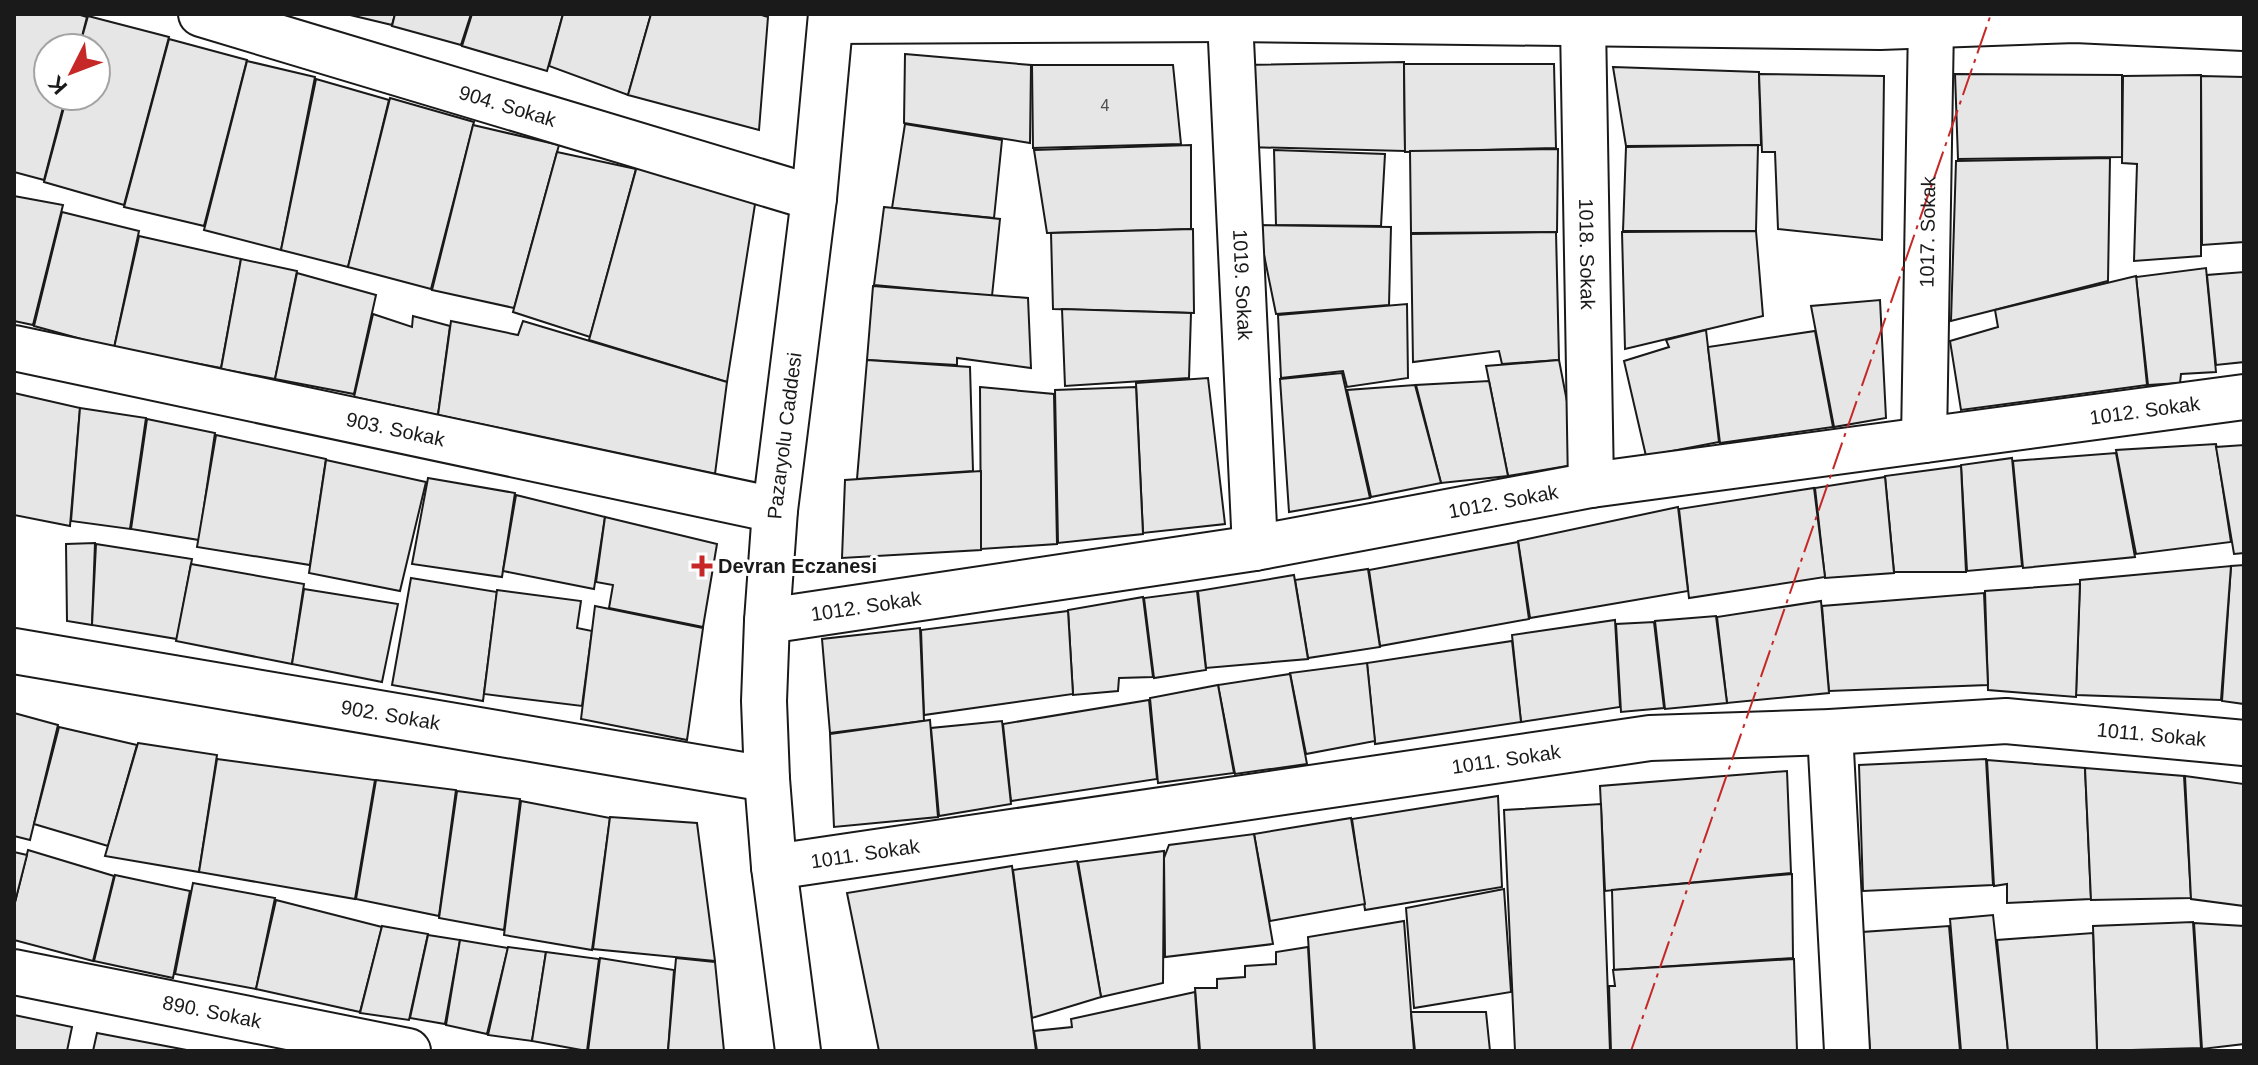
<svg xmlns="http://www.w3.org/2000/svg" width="2258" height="1065" viewBox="0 0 2258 1065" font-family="Helvetica,sans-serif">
<rect width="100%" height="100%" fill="#fff"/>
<g fill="#e6e6e6" stroke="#1a1a1a" stroke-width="2">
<path d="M14 14H77L87 17 79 48H48V96H66L44 180 14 172Z"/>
<path d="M346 14H395L392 25Z"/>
<path d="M395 14H471L461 45 392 26Z"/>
<path d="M472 14H563L547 71 462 46Z"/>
<path d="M563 14H651L628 95 549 66Z"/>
<path d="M651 14H758L768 17 759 130 628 95Z"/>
<path d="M88 16 169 37 124 205 44 182 67 96H96V48H79Z"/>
<path d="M169 39 247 60 204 226 124 207Z"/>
<path d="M905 54 1031 65 1030 143 904 123Z"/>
<path d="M247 61 315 77 281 250 204 230Z"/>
<path d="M1404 62 1405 151 1246 147 1242 65Z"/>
<path d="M1404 64H1554L1556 148 1405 152Z"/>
<path d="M1032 65H1173L1181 144 1033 148Z"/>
<path d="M1613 67 1759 72 1761 145 1626 146Z"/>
<path d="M1759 74 1884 76 1882 240 1778 229 1775 152H1762Z"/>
<path d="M1955 74 2122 75V157L1958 159Z"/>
<path d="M2201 75V256L2134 261 2137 164 2122 163 2123 76Z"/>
<path d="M2201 76 2244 77V242L2202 245Z"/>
<path d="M316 79 389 100 348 267 281 250Z"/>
<path d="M390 98 474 122 431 289 348 267Z"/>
<path d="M905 124 1002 140 994 218 892 208Z"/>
<path d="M473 125 559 145 514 308 432 290Z"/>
<path d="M1191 145V229L1047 233 1034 150Z"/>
<path d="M1758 145 1756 231H1623L1626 147Z"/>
<path d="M1558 149 1557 232 1411 233 1410 151Z"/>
<path d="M1274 150 1385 154 1381 226 1276 225Z"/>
<path d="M557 152 636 169 590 337 513 312Z"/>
<path d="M2110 158 2108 281 1951 321 1956 161Z"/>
<path d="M637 166 756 198 727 382 589 340Z"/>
<path d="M14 196 63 205 33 325 14 321Z"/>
<path d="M884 207 1000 219 992 296 874 285Z"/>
<path d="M62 212 139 231 114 348 34 326Z"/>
<path d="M1258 225 1391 227 1389 305 1276 314Z"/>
<path d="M1193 229 1194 313 1053 309 1051 233Z"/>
<path d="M1756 231 1763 316 1625 349 1622 232Z"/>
<path d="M1556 232 1559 360 1502 364 1499 351 1413 362 1411 234Z"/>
<path d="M139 236 241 259 221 368 114 348Z"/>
<path d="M241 259 297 271 275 379 221 369Z"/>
<path d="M2206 268 2216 372 2181 374 2180 383 2148 385 2136 277Z"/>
<path d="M2244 272V362L2216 365 2207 275Z"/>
<path d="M297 273 376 295 354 394 275 379Z"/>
<path d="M2136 276 2147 385 1961 410 1950 341 1998 327 1995 310Z"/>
<path d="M873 286 1028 298 1031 368 957 358V365L867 360Z"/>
<path d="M1880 300 1886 418 1834 427 1811 306Z"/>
<path d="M1407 304 1408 378 1347 387 1343 371 1281 378 1278 315Z"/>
<path d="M1062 309 1191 313 1189 378 1065 386Z"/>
<path d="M373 314 412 327 413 316 450 326 438 415 354 397Z"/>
<path d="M451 321 518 335 523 321 727 382 715 474 438 415Z"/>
<path d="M1706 330 1719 442 1646 456 1624 361 1669 347 1666 340Z"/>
<path d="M1815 331 1833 427 1720 443 1708 347Z"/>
<path d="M867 360 970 367 973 471 857 479Z"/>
<path d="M1559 360 1579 464 1508 476 1486 366Z"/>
<path d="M1342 373 1370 498 1289 512 1280 379Z"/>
<path d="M1208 378 1225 524 1143 533 1136 383Z"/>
<path d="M1489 381 1508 476 1441 483 1416 385Z"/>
<path d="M1415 385 1441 483 1371 497 1347 390Z"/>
<path d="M980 387 1054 394 1057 544 981 549Z"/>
<path d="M1136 387 1143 534 1058 543 1055 390Z"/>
<path d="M14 393 80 408 70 526 14 515Z"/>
<path d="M80 408 146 418 130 529 71 521Z"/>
<path d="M147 419 215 433 199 540 131 529Z"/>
<path d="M216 435 326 459 310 565 197 547Z"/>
<path d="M2216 444 2231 542 2136 554 2116 450Z"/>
<path d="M2244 445V553L2234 554 2216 447Z"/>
<path d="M2116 453 2135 557 2023 568 2013 461Z"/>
<path d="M2012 458 2022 566 1967 571 1961 465Z"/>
<path d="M326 460 426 482 400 591 309 573Z"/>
<path d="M1961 466 1966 572H1894L1885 476Z"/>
<path d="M981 471V550L842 558 845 480Z"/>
<path d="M1885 477 1894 573 1825 578 1815 488Z"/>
<path d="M428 478 515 493 502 577 412 564Z"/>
<path d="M1814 488 1825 577 1689 598 1679 509Z"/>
<path d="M516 495 605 517 594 589 503 571Z"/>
<path d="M1678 507 1688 591 1530 618 1518 541Z"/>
<path d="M605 517 717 544 703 627 609 608 613 585 596 582Z"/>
<path d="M1518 542 1529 619 1380 646 1369 570Z"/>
<path d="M95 543 92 625 67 621 66 544Z"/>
<path d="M96 544 192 559 177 639 92 625Z"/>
<path d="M191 564 304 584 292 664 176 641Z"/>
<path d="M2244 565V704L2222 701 2231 566Z"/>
<path d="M2231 566 2221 700 2076 695 2080 580Z"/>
<path d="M1368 569 1380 647 1308 658 1295 580Z"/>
<path d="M1294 575 1308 659 1206 668 1198 591Z"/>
<path d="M411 578 497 592 483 701 392 685Z"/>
<path d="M2080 584 2076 697 1988 690 1985 591Z"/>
<path d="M304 589 398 604 382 682 292 664Z"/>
<path d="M497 590 581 601 577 628 592 631 582 706 484 694Z"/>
<path d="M1197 591 1206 670 1154 678 1144 598Z"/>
<path d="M1984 593 1988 685 1829 691 1822 606Z"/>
<path d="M1143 597 1153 677 1119 678 1118 691 1073 695 1068 610Z"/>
<path d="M1821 601 1829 693 1727 703 1717 617Z"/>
<path d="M595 606 703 628 687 740 581 719Z"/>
<path d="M1068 611 1073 694 924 715 921 630Z"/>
<path d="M1716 616 1727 703 1665 709 1655 621Z"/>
<path d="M1615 620 1620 707 1521 722 1512 635Z"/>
<path d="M1654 622 1664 708 1621 712 1616 624Z"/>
<path d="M920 628 924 721 830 733 822 639Z"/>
<path d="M1512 641 1521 722 1375 744 1367 663Z"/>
<path d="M1367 663 1375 741 1306 754 1290 673Z"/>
<path d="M1290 674 1307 764 1235 774 1218 685Z"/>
<path d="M1218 685 1234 773 1158 783 1150 698Z"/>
<path d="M1149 700 1157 779 1011 801 1003 724Z"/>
<path d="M14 713 58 725 30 840 14 836Z"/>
<path d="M930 720 938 817 834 827 830 734Z"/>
<path d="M1002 721 1011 804 939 816 931 728Z"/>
<path d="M59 727 137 745 108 846 34 824Z"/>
<path d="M138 743 217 755 199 872 105 856Z"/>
<path d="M217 759 375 780 355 899 199 872Z"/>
<path d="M1986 759 1993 885 1863 891 1859 765Z"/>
<path d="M1987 760 2085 768 2091 899 2007 903V884L1994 886Z"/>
<path d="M2085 768 2184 776 2191 898 2091 900Z"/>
<path d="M1787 771 1791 873 1605 891 1600 786Z"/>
<path d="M2185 776 2244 784V906L2191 899Z"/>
<path d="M376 780 456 790 439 916 356 899Z"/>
<path d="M457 791 520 799 504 930 439 918Z"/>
<path d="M1498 796 1502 887 1365 910 1352 819Z"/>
<path d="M521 801 610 818 592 950 504 935Z"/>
<path d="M1601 804 1610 1051H1515L1504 810Z"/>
<path d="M610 817 697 823 715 961 593 949Z"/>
<path d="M1351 818 1365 904 1270 921 1254 834Z"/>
<path d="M1254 834 1273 944 1165 957 1164 858 1169 845Z"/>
<path d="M28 850 114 876 93 961 14 940V906Z"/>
<path d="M1164 851 1163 983 1101 997 1078 862Z"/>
<path d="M14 852 27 855 14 906Z"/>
<path d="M1077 861 1101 997 1032 1018 1013 870Z"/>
<path d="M1012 866 1036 1051H879L847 893Z"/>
<path d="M1792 874 1793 958 1614 970 1612 890Z"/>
<path d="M115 875 190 891 173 978 94 961Z"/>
<path d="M193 883 275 898 256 989 175 974Z"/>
<path d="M1504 889 1511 992 1414 1008 1406 908Z"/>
<path d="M276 900 382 927 360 1012 256 989Z"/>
<path d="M1993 915 2008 1051H1961L1950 919Z"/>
<path d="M1404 921 1414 1051H1315L1308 937Z"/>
<path d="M2193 922 2201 1048 2097 1051 2093 926Z"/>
<path d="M2194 923 2244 926V1044L2202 1049Z"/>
<path d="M382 926 428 934 409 1020 360 1013Z"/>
<path d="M1949 926 1960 1051H1870L1862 932Z"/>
<path d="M2093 933 2097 1051H2008L1997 940Z"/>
<path d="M428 935 460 940 445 1024 410 1018Z"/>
<path d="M460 940 508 948 487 1034 446 1025Z"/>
<path d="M508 947 546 952 532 1041 488 1035Z"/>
<path d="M1308 947 1314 1051H1200L1195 988H1217V979L1245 977V966L1276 964V952Z"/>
<path d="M546 952 599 959 587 1051 532 1041Z"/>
<path d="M600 958 674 970 668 1051H588Z"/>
<path d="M676 958 715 962 724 1051H668Z"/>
<path d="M1794 959 1797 1051H1611L1609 986H1615L1613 970Z"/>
<path d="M1195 992 1199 1051H1037L1034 1031 1072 1027 1071 1019Z"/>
<path d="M1411 1012H1486L1490 1051H1415Z"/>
<path d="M14 1015 72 1027 67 1051H14Z"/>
<path d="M97 1033 192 1051H93Z"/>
</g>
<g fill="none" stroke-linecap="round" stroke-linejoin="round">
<g stroke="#1a1a1a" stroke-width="48">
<g id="minor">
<path id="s1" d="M201 14 814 198"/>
<path id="s2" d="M1230 19 1255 548"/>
<path d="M832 21 1230 19 1880 27 2075 20 2244 28"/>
<path id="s3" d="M1583 24 1591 485"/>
<path id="s4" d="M14 348 775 510"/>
<path id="s5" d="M1924 440 1931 24"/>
<path id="s6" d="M767 621 1255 548 1591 485 2244 397"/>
<path id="s7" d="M14 651 767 779"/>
<path d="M1830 732 1847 1051"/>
<path id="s8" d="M774 867 1650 738 1830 732 2006 721 2244 743"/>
<path id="s9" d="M14 972 408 1051"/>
</g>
</g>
<g stroke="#1a1a1a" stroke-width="48">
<g id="secondary">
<path id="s10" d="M798 1051 774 867 767 779 764 701 767 621 775 510 814 198 831 14"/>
</g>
</g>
<use href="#minor" stroke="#fff" stroke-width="44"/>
<use href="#secondary" stroke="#fff" stroke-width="44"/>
<path stroke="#c62828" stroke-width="2" stroke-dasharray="28 6 4 6" stroke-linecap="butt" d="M1631 1051 1991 14"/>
</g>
<path fill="#c62828" stroke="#fff" stroke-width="3" d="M698 554h8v8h8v8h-8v8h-8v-8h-8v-8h8z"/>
<g text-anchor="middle" stroke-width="6" stroke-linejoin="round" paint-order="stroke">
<g font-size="16" fill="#4d4d4d">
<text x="1105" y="111">4</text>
</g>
<g font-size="20" fill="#1a1a1a" stroke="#fff">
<text dy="7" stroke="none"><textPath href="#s1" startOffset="320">904. Sokak</textPath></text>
<text dy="7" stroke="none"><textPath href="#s5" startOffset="208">1017. Sokak</textPath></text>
<text dy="7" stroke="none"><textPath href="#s3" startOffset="230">1018. Sokak</textPath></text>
<text dy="7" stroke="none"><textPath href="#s2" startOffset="266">1019. Sokak</textPath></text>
<text dy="7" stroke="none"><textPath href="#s6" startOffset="1394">1012. Sokak</textPath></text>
<text dy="7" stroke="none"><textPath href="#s4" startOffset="390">903. Sokak</textPath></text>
<text dy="7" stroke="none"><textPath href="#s10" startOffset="618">Pazaryolu Caddesi</textPath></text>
<text dy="7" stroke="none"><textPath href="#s6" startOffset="746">1012. Sokak</textPath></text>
<text dy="7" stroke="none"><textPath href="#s6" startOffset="100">1012. Sokak</textPath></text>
<text dy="7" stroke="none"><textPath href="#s7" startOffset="382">902. Sokak</textPath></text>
<text dy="7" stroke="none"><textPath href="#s8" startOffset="1388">1011. Sokak</textPath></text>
<text dy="7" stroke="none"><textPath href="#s8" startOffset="740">1011. Sokak</textPath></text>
<text dy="7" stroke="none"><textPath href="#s8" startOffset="92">1011. Sokak</textPath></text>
<text dy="7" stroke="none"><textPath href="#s9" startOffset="202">890. Sokak</textPath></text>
</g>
<g font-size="20" font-weight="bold" fill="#1a1a1a" stroke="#fff" text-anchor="start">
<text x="718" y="573">Devran Eczanesi</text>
</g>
</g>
<rect width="2258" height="1065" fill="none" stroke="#1a1a1a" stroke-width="32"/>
<g transform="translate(72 72) rotate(228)"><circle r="38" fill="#ffffff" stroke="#a3a3a3" stroke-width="2"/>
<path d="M0-6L14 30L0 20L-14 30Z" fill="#c62828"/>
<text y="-12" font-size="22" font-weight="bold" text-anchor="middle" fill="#1a1a1a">K</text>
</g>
</svg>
